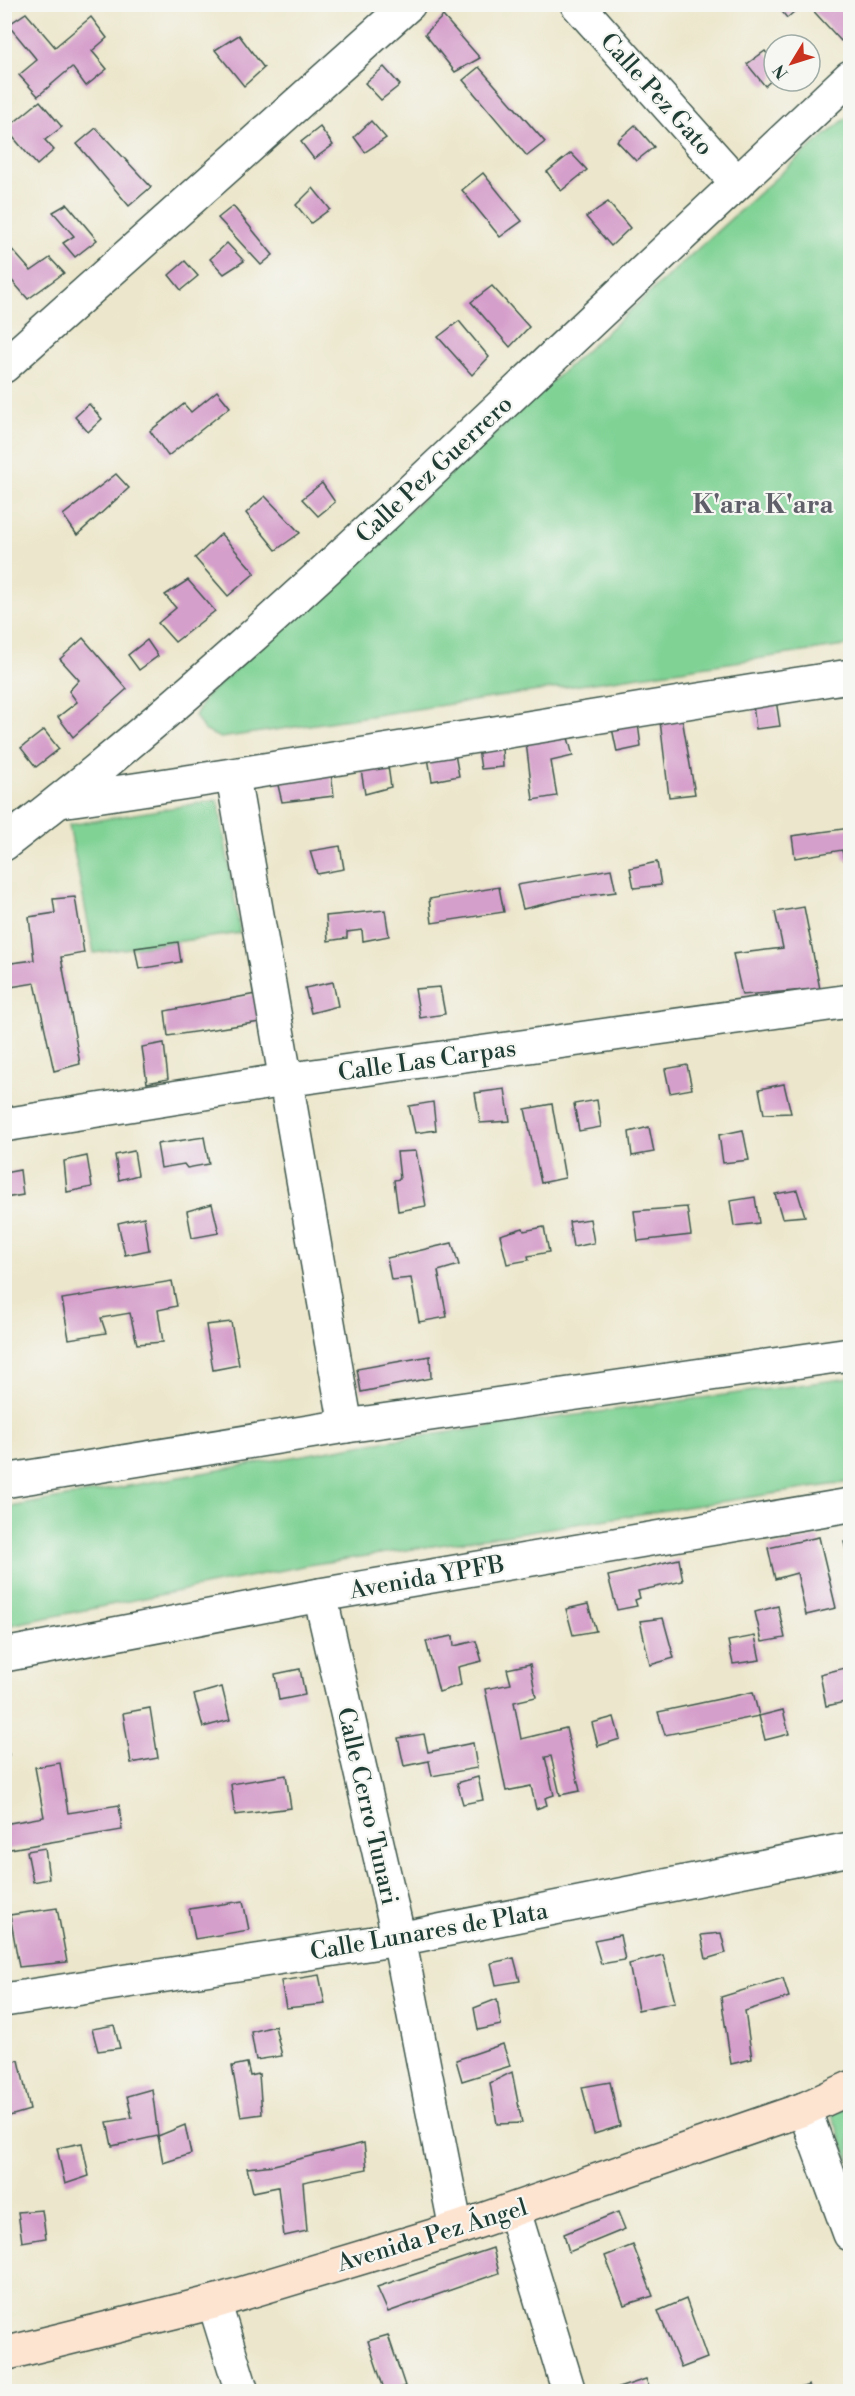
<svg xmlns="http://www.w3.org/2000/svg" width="855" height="2396" viewBox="0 0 855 2396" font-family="'Libre Bodoni',serif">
<rect width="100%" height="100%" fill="#f6f6f2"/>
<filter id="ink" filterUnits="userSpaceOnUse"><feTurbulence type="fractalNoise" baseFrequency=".0167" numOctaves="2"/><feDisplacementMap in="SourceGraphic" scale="12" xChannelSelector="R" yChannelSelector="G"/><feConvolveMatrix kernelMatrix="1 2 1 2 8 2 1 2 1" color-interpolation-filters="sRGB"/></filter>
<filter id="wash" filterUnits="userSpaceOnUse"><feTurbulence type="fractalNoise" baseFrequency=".008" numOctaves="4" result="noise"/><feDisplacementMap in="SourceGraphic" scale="24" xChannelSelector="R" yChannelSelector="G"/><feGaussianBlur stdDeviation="1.35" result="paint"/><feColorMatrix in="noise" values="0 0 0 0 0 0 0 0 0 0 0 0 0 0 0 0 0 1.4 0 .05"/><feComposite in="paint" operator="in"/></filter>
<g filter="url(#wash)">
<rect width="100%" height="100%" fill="#ece7cc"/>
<g fill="#7fd294" stroke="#4f8864" stroke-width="1.5">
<path d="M850 115V645L220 738 204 730 195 716 206 696 800 156Z"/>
<path d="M218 800 240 933 94 953 69 825Z"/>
<path d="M850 1378V1482L308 1565 5 1626V1508L371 1443Z"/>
<path d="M850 2106V2163L832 2114Z"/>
</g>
<g id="blocks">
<g fill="#d59fcb">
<path d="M776 4H803L787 18Z"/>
<path d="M807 4H845L850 10V32L841 41Z"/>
<path d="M26 13 55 47 91 17 107 38 92 51 107 69 86 86 72 67 38 96 19 75 37 60 8 25Z"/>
<path d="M443 16 480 58 455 72 425 34Z"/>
<path d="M239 35 264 68 244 86 215 50Z"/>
<path d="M765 51 774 62V78L765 86 747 64Z"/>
<path d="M384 67 400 85 381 100 365 83Z"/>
<path d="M479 67 545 142 527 156 463 80Z"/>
<path d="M40 101 62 127 45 140 54 150 37 165 6 129Z"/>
<path d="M371 121 386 138 365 152 354 137Z"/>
<path d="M635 125 654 147 636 161 617 141Z"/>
<path d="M320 127 333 145 314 159 301 142Z"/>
<path d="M96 128 151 187 129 206 77 144Z"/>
<path d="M571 153 587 170 561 191 547 172Z"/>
<path d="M483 173 522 221 500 237 462 190Z"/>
<path d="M313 188 330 209 311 223 296 205Z"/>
<path d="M608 202 630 228 611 246 586 217Z"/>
<path d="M67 204 97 240 75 257 63 243 74 236 53 212Z"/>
<path d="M233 206 273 255 261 265 218 218Z"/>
<path d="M227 243 244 261 224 274 210 259Z"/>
<path d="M8 245 31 271 50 258 64 273 28 299 7 275 4 277V247Z"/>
<path d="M185 261 198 276 181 290 169 275Z"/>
<path d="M492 286 529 327 510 347 471 302Z"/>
<path d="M459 321 489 357 472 375 438 337Z"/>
<path d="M217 391 230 407 168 456 150 431 184 404 191 412Z"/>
<path d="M89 404 102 419 88 432 75 417Z"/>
<path d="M116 474 129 488 77 535 63 515Z"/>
<path d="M322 483 335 502 318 516 302 499Z"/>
<path d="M265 496 300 533 276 550 246 513Z"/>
<path d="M221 534 255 573 228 596 195 558Z"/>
<path d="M188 580 215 611 175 642 158 623 176 608 165 595Z"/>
<path d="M83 638 127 689 73 737 58 717 77 702 69 691 79 680 60 659Z"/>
<path d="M147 640 158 656 139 670 128 655Z"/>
<path d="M846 688H850V714H849Z"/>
<path d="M776 700 780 726 756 729 753 705Z"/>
<path d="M682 718 695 794 669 797 660 721Z"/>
<path d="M638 723 641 747 617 752 612 728Z"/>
<path d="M44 730 59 749 36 767 21 748Z"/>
<path d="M567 734 573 756 551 761 557 796 533 800 526 742Z"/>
<path d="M502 747 503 767 481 769 478 749Z"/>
<path d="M455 754 459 776 432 781 428 758Z"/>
<path d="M388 766 391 787 365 794 361 770Z"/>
<path d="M331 773 334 796 282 802 277 781Z"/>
<path d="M850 828V859L844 860 842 850 795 858 792 836Z"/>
<path d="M340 846 344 869 317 874 310 851Z"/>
<path d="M657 862 661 885 634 888 630 868Z"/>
<path d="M611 869 616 892 569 898 523 909 517 885Z"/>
<path d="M499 887 504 912 432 923 429 899Z"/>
<path d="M75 897 84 953 61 957 80 1064 54 1071 35 983 4 988V964L34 960 29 917 55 913 53 899Z"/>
<path d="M804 907 820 989 742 995 733 954 783 948 775 912Z"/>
<path d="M385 910 389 936 363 941 362 930 347 932V938L328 941 326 916Z"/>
<path d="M178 942 181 962 139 969 135 948Z"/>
<path d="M333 982 338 1006 311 1013 305 988Z"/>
<path d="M440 987 445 1014 420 1018 415 989Z"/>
<path d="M256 994 260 1022 168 1036 165 1011Z"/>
<path d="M164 1043 168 1079 147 1083 142 1047Z"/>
<path d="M687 1065 692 1089 670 1093 665 1069Z"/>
<path d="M850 1068V1085H849L847 1069Z"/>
<path d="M784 1084 791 1113 764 1114 759 1089Z"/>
<path d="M505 1089 510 1121 480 1123 475 1093Z"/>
<path d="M597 1100 601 1127 579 1131 574 1104Z"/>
<path d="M433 1102 436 1130 415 1133 409 1106Z"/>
<path d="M552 1104 565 1178 541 1183 525 1109Z"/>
<path d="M649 1127 654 1152 632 1156 629 1132Z"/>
<path d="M743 1130 749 1160 723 1163 719 1135Z"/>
<path d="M204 1137 209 1164 187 1168 184 1164 161 1168 157 1144Z"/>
<path d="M134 1151 138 1175 119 1180 115 1155Z"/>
<path d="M416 1151 426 1206 398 1211 394 1180 400 1179 397 1152Z"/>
<path d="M87 1156 92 1187 67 1192 64 1161Z"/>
<path d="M20 1170 23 1195 4 1198V1173Z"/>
<path d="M797 1190 805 1216 782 1218 775 1194Z"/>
<path d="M755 1197 759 1223 734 1226 730 1201Z"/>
<path d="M212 1204 219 1233 192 1238 187 1211Z"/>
<path d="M687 1207 691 1235 638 1241 634 1211Z"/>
<path d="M144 1217 149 1250 125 1255 118 1223Z"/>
<path d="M590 1219 594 1243 573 1247 569 1222Z"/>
<path d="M544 1227 549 1252 528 1256 529 1260 507 1264 500 1235 523 1228 524 1231Z"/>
<path d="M452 1243 459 1265 438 1271 447 1317 419 1322 411 1278 391 1280 387 1258Z"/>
<path d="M172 1281 177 1306 158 1310 163 1342 137 1344 130 1313 101 1318 106 1333 69 1339 62 1299Z"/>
<path d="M231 1322 239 1365 213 1370 206 1325Z"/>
<path d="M430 1356 431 1378 361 1392 357 1369Z"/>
<path d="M819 1537 836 1608 806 1615 797 1573 775 1579 768 1548Z"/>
<path d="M850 1540V1566L844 1542Z"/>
<path d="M679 1559 683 1581 638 1591 640 1598 635 1600 637 1606 617 1610 608 1576Z"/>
<path d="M588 1604 596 1631 573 1635 566 1609Z"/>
<path d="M778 1606 785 1638 762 1642 755 1612Z"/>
<path d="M663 1618 674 1658 650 1665 640 1621Z"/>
<path d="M453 1636 454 1646 476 1641 482 1661 458 1667 461 1685 439 1692 426 1641Z"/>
<path d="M755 1636 760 1660 733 1664 728 1641Z"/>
<path d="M530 1664 536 1697 514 1702 521 1739 566 1728 580 1791 560 1795 551 1756 545 1757 554 1795 545 1798 547 1805 536 1809 531 1786 506 1791 485 1689 511 1684 507 1669Z"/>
<path d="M845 1668 850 1701 826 1706 820 1674Z"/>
<path d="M300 1669 305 1695 279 1700 275 1674Z"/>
<path d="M222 1687 230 1720 203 1727 194 1695Z"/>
<path d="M753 1692 759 1716 665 1735 658 1712Z"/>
<path d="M4 1695H6L9 1715 4 1716Z"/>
<path d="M150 1708 158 1758 131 1763 123 1713Z"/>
<path d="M783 1710 789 1734 765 1740 759 1716Z"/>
<path d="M614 1717 620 1739 598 1746 592 1723Z"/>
<path d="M424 1734 428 1752 473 1743 477 1768 432 1776 429 1761 404 1766 398 1738Z"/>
<path d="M4 1738 9 1755 4 1756Z"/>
<path d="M60 1763 68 1813 119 1805 122 1830 4 1850V1824L44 1817 35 1767Z"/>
<path d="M286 1775 291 1808 235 1815 231 1784Z"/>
<path d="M478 1777 483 1800 463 1804 457 1783Z"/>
<path d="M45 1848 49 1879 33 1882 27 1851Z"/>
<path d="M243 1901 249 1930 195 1939 189 1909Z"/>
<path d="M57 1908 67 1962 19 1967 10 1915Z"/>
<path d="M721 1933 726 1953 706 1959 701 1935Z"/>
<path d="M620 1935 625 1960 601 1964 594 1940Z"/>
<path d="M663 1955 675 2002 638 2010 629 1964Z"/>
<path d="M514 1958 520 1981 496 1985 491 1963Z"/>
<path d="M319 1975 325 2004 286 2008 281 1981Z"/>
<path d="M783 1978 789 1997 745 2011 752 2059 731 2064 721 1997Z"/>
<path d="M497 1999 501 2025 478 2030 474 2008Z"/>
<path d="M114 2025 120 2048 98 2051 92 2029Z"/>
<path d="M275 2026 282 2056 256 2060 251 2032Z"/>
<path d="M503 2044 510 2066 462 2081 456 2060Z"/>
<path d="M19 2060 30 2110 6 2117 7 2124 4 2125V2064Z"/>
<path d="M247 2063 250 2076 259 2074 262 2114 241 2117 232 2066Z"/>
<path d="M512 2072 522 2123 497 2124 490 2083Z"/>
<path d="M610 2082 620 2126 594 2134 582 2087Z"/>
<path d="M152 2089 158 2136 112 2146 107 2122 132 2118 127 2096Z"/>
<path d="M185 2125 191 2154 163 2163 158 2136Z"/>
<path d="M82 2143 89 2176 65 2184 57 2148Z"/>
<path d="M364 2143 367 2169 303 2182 307 2231 284 2236 278 2187 253 2192 247 2168 274 2165Z"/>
<path d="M42 2210 46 2238 22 2242 18 2212Z"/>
<path d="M618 2212 625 2229 569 2252 564 2234Z"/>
<path d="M633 2245 653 2296 624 2305 605 2256Z"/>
<path d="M493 2248 499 2273 388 2312 377 2287Z"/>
<path d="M686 2299 707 2358 681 2368 658 2311Z"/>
<path d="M388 2335 405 2386 390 2392H385L368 2341Z"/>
<path d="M646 2379 651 2392H609V2391Z"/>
<path d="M809 2385 811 2392H791V2391Z"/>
</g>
</g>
</g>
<g filter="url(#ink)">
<use href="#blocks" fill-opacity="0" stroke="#3e564b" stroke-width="1.5"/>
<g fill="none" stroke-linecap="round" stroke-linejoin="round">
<g stroke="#3e564b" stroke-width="36">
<g id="street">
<path d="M577 4 737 183"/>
<path d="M4 366 409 4"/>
<path d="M233 777 346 1426"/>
<path d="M60 801C324 763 587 717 850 676"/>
<path d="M4 844C168 718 320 577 470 435 596 315 723 196 850 77"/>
<path d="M4 1125 285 1080 850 1001"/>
<path d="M4 1481 346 1426 850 1354"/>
<path d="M320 1595 399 1939 456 2229"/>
<path d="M4 1655 320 1595 850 1505"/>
<path d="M4 2000 399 1939 850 1849"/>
<path d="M804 2109 850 2234"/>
<path d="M514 2211 569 2392"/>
<path d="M214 2302 242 2392"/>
</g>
</g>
<g stroke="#3e564b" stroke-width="36">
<path id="secondary" d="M4 2354 214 2302 456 2229 804 2109 850 2088"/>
</g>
<use href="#street" stroke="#fff" stroke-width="33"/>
<use href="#secondary" stroke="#fde4d1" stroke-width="33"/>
</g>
</g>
<g text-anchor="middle" stroke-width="4.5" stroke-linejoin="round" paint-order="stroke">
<g font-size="24" fill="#1f3d34" stroke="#f6f6f2">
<text transform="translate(657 94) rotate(48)" y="8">Calle Pez Gato</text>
<text transform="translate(434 469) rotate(-43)" y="8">Calle Pez Guerrero</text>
<text transform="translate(427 1060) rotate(-8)" y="8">Calle Las Carpas</text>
<text transform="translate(427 1577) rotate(-10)" y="8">Avenida YPFB</text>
<text transform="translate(368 1806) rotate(77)" y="8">Calle Cerro Tunari</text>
<text transform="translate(429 1931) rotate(-10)" y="8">Calle Lunares de Plata</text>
<text transform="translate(432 2235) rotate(-17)" y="8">Avenida Pez Ángel</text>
</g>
<g font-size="26" font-weight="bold" fill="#5f5f69" stroke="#f6f6f2">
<text x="763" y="513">K'ara K'ara</text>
</g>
</g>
<rect width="855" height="2396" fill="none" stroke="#f6f6f2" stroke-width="24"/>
<g transform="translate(792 63) rotate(232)"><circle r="28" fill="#f6f6f2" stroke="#a0aca6" stroke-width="1.5"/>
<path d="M0-4.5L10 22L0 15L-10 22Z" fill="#c8321e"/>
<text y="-9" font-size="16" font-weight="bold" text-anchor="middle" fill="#1f3d34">N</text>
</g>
</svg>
